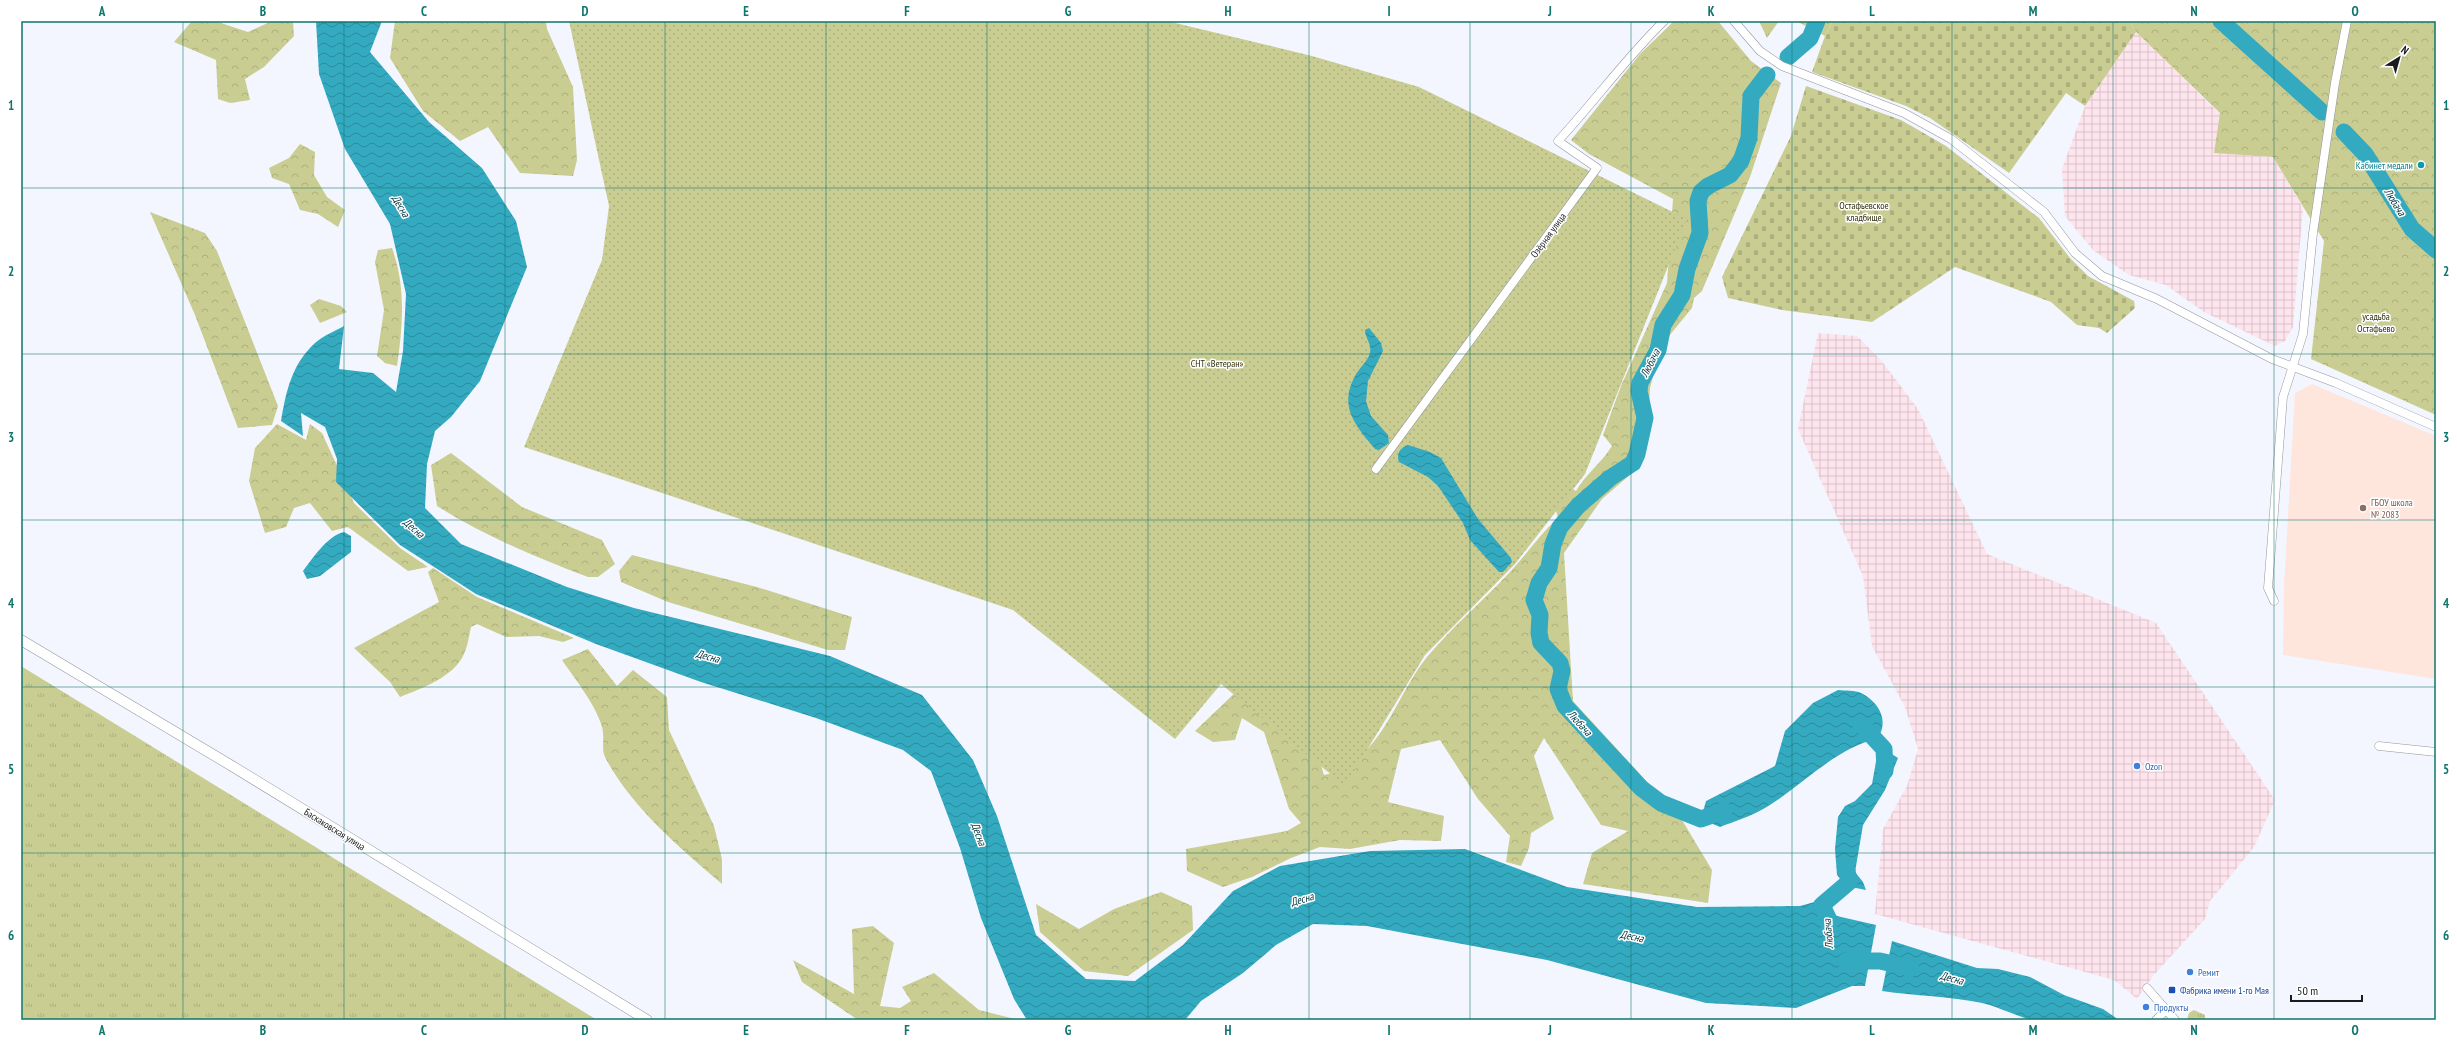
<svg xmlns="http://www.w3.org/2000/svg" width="2457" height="1041" viewBox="0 0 2457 1041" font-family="'PT Sans Narrow',sans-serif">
<defs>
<pattern id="industrial-grid" width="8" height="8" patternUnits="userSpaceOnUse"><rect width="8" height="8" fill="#fee4ec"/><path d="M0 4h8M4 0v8" fill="none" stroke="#d9c3ca"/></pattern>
<pattern id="grass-tufts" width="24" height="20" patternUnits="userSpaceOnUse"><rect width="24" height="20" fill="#cacd92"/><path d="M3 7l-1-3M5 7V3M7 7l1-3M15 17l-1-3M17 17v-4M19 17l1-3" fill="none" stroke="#adaf7d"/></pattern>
<pattern id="forest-crowns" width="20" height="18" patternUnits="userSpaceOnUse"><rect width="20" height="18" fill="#cacd92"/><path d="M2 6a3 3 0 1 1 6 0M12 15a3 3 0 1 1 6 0" fill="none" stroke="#adaf7d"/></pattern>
<pattern id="cemetery-stones" width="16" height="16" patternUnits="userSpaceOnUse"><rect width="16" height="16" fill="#cacd92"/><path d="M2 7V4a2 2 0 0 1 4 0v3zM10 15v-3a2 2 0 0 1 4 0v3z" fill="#adaf7d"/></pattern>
<pattern id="garden-dots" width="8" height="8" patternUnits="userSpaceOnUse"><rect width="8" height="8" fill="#cacd92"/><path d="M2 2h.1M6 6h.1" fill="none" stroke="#adaf7d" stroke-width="1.8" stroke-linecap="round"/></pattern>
<pattern id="water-waves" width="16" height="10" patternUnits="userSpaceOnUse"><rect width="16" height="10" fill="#34aac1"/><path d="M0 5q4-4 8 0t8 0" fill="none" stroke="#2b8a9c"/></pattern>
</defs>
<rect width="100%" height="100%" fill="#f3f6fe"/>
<g fill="url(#industrial-grid)">
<path d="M2136 32 2220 114 2214 153 2273 157 2303 208 2293 327 2285 341 2275 346 2204 312 2166 285 2129 275 2093 250 2065 216 2062 169 2085 106Z"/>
<path d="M1818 333 1857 336 1881 360 1918 409 1987 554 2156 623 2275 800 2254 847 2210 901 2205 919 2153 976 2137 999 2114 980 1875 914 1883 829 1907 786 1918 749 1905 707 1872 646 1863 576 1798 429Z"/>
</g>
<path fill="#fee6dc" d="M2312 384 2436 436V679L2283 655 2284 586 2295 393Z"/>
<g fill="url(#grass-tufts)">
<path d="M1759 21H1779L1767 38Z"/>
<path d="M21 666 597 1020H21Z"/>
<path d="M2194 1010 2205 1015V1020H2187L2189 1013Z"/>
</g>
<g fill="url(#forest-crowns)">
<path d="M192 21H215L248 32 272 21H293L294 36 264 67 245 79 250 100 230 103 218 99 216 60 174 42Z"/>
<path d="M395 21H546L547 29 573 87 577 160 573 176 520 173 488 127 460 141 423 111 390 58Z"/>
<path d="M1674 21H1718L1751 61 1781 83 1750 177 1702 291 1694 298 1692 308 1669 336 1657 361 1650 388 1647 445 1638 468 1602 499 1564 553 1573 701 1682 820 1712 870 1708 903 1583 884 1592 853 1628 831 1601 825 1544 738 1534 756 1554 819 1531 833 1529 848 1521 866 1506 862 1510 836 1478 799 1440 740 1401 749 1388 802 1444 816 1441 841 1400 840 1350 849 1320 847 1291 858 1252 877 1223 887 1187 871 1186 849 1287 831 1301 823 1289 809 1264 732 1242 718 1235 740 1213 742 1195 731 1241 687 1313 738 1324 775C1380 764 1395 696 1427 657 1452 627 1483 601 1510 572 1527 554 1540 534 1558 518L1550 490 1560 481 1576 491C1586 474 1602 462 1612 446L1603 435 1621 386 1667 283 1673 199 1589 154 1571 140 1640 54Z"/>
<path d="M1796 21H1833L1825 36Z"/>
<path d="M2129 21H2436V415L2311 359 2324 241 2273 157 2214 153 2220 113 2136 32Z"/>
<path d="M300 144 315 152 314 175 327 197 345 210 338 227 318 214 300 210 289 184 272 178 269 168 289 158Z"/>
<path d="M150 212 205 233 217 251 278 406 272 425 238 428 195 315Z"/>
<path d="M392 248C406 287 403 325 397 366L385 363 377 356 384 310 375 262 378 250Z"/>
<path d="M319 299 341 306 347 312 320 323 310 305Z"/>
<path d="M277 424 306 440 310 424 322 433 354 503 400 548 428 567 408 571 348 527 332 531 310 503 294 508 286 527 265 533 249 481 255 448Z"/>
<path d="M451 453 522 507 602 540 615 564 598 577H588C535 557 485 536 437 506L431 465Z"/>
<path d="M632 555 757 587 852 617 845 650H828L668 602 621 582 619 571Z"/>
<path d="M433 568 477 597 574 638 563 642 539 636 506 637 477 624 471 627C469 635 468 646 464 654 454 677 422 688 400 697L390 682 354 648 439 602 428 572Z"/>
<path d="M588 649 617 686 633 670 667 697 669 730 714 826 722 859V884C681 849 630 806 605 757 601 749 605 737 602 727 596 705 575 679 562 660Z"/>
<path d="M1161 892 1192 906 1193 930 1128 976 1084 971 1040 932 1036 904 1079 929 1114 909Z"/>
<path d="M873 926 894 943 880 1006 900 1008 911 1001 902 987 934 973 979 1010 1019 1020H858L802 982 793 960 854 994 852 929Z"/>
</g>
<g fill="url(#cemetery-stones)">
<path d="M1833 21H2129L2136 32 2085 106 2066 93 2009 173 1930 118 1906 106 1812 72 1825 36Z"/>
<path d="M1806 86 1901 120 1946 146 2039 218 2070 258 2088 276 2134 301 2135 308 2107 333 2099 328 2077 325 2051 302 1955 267 1872 322 1782 310 1728 298 1722 277 1791 136Z"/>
</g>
<path fill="url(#garden-dots)" d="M569 21H1167L1312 56 1419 87 1687 219 1585 474 1515 564 1425 655 1345 786 1221 684 1175 739 1013 610 524 447 602 260 609 206Z"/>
<g fill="url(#water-waves)">
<path d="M316 21H382L370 52 429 122 482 168 516 221 527 267 480 381 451 417 435 431 427 464 425 508 461 544 567 587 634 608 830 656 922 695 973 760 997 816 1036 935 1086 979 1135 981 1183 945 1233 891 1280 866 1370 851 1465 849 1567 887 1697 907 1800 906 1818 901 1837 916 1876 925 1865 986H1852L1796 1008 1706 1003 1547 960 1367 926 1313 924 1276 945 1243 973 1201 1001 1185 1020H1027L1014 999 981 918 960 848 931 771 903 750 816 718 701 682 596 644 476 594 400 545 336 482 337 459 325 427 301 413 303 436 281 421C286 391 292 364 315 343 323 336 335 331 344 326L339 369 373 373 396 392 403 351 406 294 390 224 345 149 319 74Z"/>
<path d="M1369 328 1381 343 1383 351 1368 381 1366 401 1371 416 1388 435 1389 443 1379 450 1375 449C1356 426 1338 407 1355 376 1359 368 1368 361 1370 353 1372 344 1365 338 1365 330Z"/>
<path d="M1408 445 1430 452 1441 458 1478 519 1511 558 1512 562 1503 572H1499L1470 540 1463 523 1438 486 1428 477 1399 462C1396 454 1400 448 1408 445Z"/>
<path d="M344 532 351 536V552L320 576 307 579 303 571C313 558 327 536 344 532Z"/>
<path d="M1838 690C1845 691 1855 690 1861 693 1879 702 1890 721 1877 739 1836 747 1801 787 1765 808 1752 816 1735 821 1720 827L1701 819 1706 801 1775 766 1785 731 1813 703Z"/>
<path d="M1884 749 1898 758 1885 790 1863 825 1855 872 1863 882 1866 890 1846 886 1837 875 1835 849 1838 817 1845 806 1855 801 1872 784 1877 756Z"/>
<path d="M1892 941 1977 968 1998 969 2030 977 2064 995 2103 1009 2119 1020C2091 1020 2062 1022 2034 1020 2022 1019 1997 1006 1982 1003 1949 996 1916 996 1882 991Z"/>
</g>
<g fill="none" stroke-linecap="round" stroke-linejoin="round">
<g stroke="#34aac1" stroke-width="17">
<path d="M2221 21 2322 112"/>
<path d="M1788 57 1810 38 1817 21"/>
<path d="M2344 132 2365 154 2412 229 2436 250"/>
<path d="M1860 723 1884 749 1885 771"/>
<path d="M1724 811 1701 819 1661 803 1641 788 1565 706 1558 689 1562 671 1560 663 1541 643 1539 633 1540 615 1534 600 1539 583 1549 568 1553 544 1560 527 1578 506 1610 478 1633 463 1637 454 1645 418 1639 391 1640 383 1658 350 1663 325 1682 295 1687 269 1700 233 1698 201 1701 192 1708 186 1730 175 1741 161 1749 138 1751 96 1767 75"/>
<path d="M1829 926V920L1822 905 1849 882 1846 865"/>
<path d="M1846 961H1880L1911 968"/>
</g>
<g stroke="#94969d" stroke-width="9">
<g id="minor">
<path d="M1734 21 1760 51 1782 66 1904 113 1951 139 2044 212 2075 253 2102 276 2157 299 2272 359 2336 383 2436 427"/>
<path d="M1376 469 1597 168 1558 141C1595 101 1625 59 1664 21"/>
<path d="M2274 601 2268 588 2283 397 2303 334 2313 233 2335 83 2347 21"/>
<path d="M2379 746 2436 752"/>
<path d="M2147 988 2175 1020"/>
<path d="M2156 1020 2166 1010"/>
</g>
</g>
<g stroke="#94969d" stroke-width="11">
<path id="tertiary" d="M21 640 232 766 647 1020"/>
</g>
<use href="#minor" stroke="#fff" stroke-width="8"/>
<use href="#tertiary" stroke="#fff" stroke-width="10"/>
</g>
<path fill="none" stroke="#0f766e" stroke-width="1" stroke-opacity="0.55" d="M183 21V1020M344 21V1020M505 21V1020M665 21V1020M826 21V1020M987 21V1020M1148 21V1020M1309 21V1020M1470 21V1020M1631 21V1020M1792 21V1020M1952 21V1020M2113 21V1020M2274 21V1020M21 188H2436M21 354H2436M21 520H2436M21 687H2436M21 853H2436"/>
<circle fill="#0f9aa8" stroke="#fff" stroke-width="1.5" cx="2421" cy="165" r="4"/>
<circle fill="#8d6e63" stroke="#fff" stroke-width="1.5" cx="2363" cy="508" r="4"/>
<g fill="#3f7fe0" stroke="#fff" stroke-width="1.5">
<circle cx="2137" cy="766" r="4"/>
<circle cx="2190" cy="972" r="4"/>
<circle cx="2146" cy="1007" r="4"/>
</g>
<rect fill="#1a4fb4" stroke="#fff" stroke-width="1.5" x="2168" y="986" width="8" height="8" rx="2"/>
<g text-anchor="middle" stroke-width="3" stroke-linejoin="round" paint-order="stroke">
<g font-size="10" fill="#0d838f" stroke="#fff" text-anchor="end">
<text x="2413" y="169">Кабинет медали</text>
</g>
<g font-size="10" fill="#31320e" stroke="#fff">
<text x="1864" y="209">Остафьевское<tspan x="1864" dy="12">кладбище</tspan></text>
<text x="2376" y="320">усадьба<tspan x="2376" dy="12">Остафьево</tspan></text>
<text x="1217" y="367">СНТ «Ветеран»</text>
</g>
<g font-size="10" fill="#1a1b1d" stroke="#fff">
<text transform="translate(1548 235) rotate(-54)" y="4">Озёрная улица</text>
<text transform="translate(335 829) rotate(32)" y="4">Баскаковская улица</text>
</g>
<g font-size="10" fill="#785e54" stroke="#fff" text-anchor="start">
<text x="2371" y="506">ГБОУ школа<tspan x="2371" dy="12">№ 2083</tspan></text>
</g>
<g font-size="10" fill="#366cbe" stroke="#fff" text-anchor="start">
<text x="2145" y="770">Ozon</text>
<text x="2198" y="976">Ремит</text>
<text x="2154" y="1011">Продукты</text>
</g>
<g font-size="10" fill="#164399" stroke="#fff" text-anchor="start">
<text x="2180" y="994">Фабрика имени 1-го Мая</text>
</g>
<g font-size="11" font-style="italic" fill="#00343e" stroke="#fff">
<text transform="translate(2395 202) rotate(58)" y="4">Любача</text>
<text transform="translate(401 206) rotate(60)" y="4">Десна</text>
<text transform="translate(1650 363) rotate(-63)" y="4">Любача</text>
<text transform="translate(414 528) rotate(41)" y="4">Десна</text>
<text transform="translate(708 656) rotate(16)" y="4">Десна</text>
<text transform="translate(1580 723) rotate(48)" y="4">Любача</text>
<text transform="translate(979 834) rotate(70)" y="4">Десна</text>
<text transform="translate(1302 899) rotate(-16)" y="4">Десна</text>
<text transform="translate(1828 934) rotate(-94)" y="4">Любача</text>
<text transform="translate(1632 936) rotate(12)" y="4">Десна</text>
<text transform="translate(1952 978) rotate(15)" y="4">Десна</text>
</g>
</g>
<rect width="2457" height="1041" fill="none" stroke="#ffffff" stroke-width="44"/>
<g transform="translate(2399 58) rotate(37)" stroke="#ffffff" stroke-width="3" paint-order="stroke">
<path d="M0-3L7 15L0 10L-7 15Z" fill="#1a1b1d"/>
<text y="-6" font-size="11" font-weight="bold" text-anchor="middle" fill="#1a1b1d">N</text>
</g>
<path d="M2291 995v6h71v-6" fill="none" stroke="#1a1b1d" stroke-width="2"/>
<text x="2297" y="995" font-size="12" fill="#1a1b1d" stroke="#ffffff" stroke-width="3" paint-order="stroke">50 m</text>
<rect x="22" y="22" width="2413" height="997" fill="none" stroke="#0f766e" stroke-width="1.5"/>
<g font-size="13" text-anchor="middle" font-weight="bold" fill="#0f766e">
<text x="102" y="16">A</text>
<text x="263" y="16">B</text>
<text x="424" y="16">C</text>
<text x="585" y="16">D</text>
<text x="746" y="16">E</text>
<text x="907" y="16">F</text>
<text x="1068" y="16">G</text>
<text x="1228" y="16">H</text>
<text x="1389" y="16">I</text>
<text x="1550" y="16">J</text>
<text x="1711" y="16">K</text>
<text x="1872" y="16">L</text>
<text x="2033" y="16">M</text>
<text x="2194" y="16">N</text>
<text x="2355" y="16">O</text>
<text x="11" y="110">1</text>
<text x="2446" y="110">1</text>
<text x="11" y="276">2</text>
<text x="2446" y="276">2</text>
<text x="11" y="442">3</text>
<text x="2446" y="442">3</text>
<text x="11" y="608">4</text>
<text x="2446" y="608">4</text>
<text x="11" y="774">5</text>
<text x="2446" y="774">5</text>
<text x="11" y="940">6</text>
<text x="2446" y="940">6</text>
<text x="102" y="1035">A</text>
<text x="263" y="1035">B</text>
<text x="424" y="1035">C</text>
<text x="585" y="1035">D</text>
<text x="746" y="1035">E</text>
<text x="907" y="1035">F</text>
<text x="1068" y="1035">G</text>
<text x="1228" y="1035">H</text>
<text x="1389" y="1035">I</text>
<text x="1550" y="1035">J</text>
<text x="1711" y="1035">K</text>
<text x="1872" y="1035">L</text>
<text x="2033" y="1035">M</text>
<text x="2194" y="1035">N</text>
<text x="2355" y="1035">O</text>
</g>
</svg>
